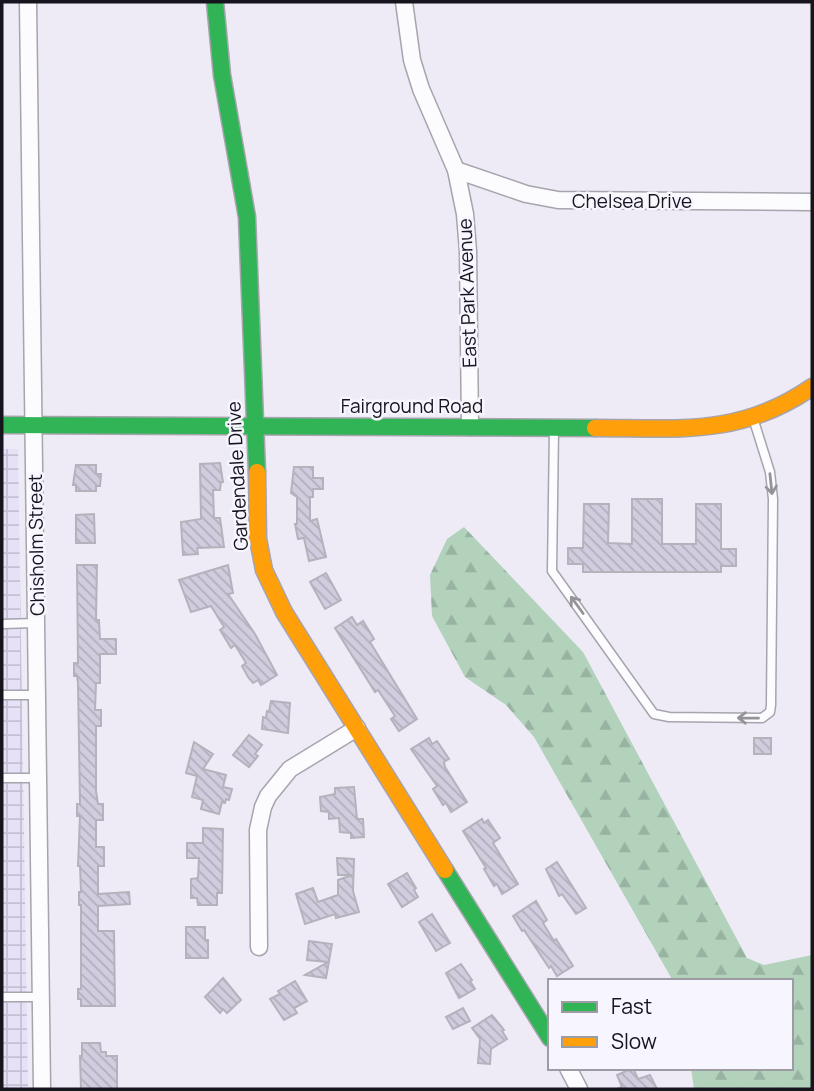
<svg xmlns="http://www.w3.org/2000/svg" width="814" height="1091" viewBox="0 0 814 1091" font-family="Manrope,sans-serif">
<defs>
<pattern id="industrial-grid" width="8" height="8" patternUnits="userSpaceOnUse" patternTransform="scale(1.75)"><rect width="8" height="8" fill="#e6e1f7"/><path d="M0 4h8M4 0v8" fill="none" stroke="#c5c0d3"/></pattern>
<pattern id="forest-firs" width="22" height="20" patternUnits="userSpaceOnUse" patternTransform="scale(1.75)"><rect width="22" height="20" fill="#b2d2bc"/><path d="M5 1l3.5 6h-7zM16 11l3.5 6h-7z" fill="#98b3a1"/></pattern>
<pattern id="building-back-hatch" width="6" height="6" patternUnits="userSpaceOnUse" patternTransform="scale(1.75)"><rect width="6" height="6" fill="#d1ccde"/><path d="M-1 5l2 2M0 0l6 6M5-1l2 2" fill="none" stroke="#b3aebe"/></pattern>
</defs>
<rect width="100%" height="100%" fill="#eeebf7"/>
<path fill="url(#industrial-grid)" d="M2 449H18L28 1089H2Z"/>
<path fill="url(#forest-firs)" d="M464 527 583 652 747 958 764 965 812 955V1089H694L691 1068H791V981H673L534 737 506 705 465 677 432 616 430 575 447 539Z"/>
<g fill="url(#building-back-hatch)" stroke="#b4b2bb" stroke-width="2">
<path d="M220 463 223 482H221L220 490H213L214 518H220L224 547 197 548 198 554 183 555 181 522 201 519 200 464Z"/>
<path d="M76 465H96V474H101L100 486H96V491H76V485H73Z"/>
<path d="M294 467H313V478H323V489H313V497H310V521L317 519 326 557 309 561 304 538 298 539 295 524H297V497L291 493Z"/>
<path d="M632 499H662V544H696V504H721V549H736V566H721V572H583V564H568V548H583L584 504H609L608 543 632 544Z"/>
<path d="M94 514 95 543H76V515Z"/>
<path d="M77 565H97L96 620H99L100 639H116V654H100V683H96L95 710H101V726H96V791L98 804H103V820H96V847H104V866H98V894L129 892 130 904 98 906V931H114L115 1006H81V999H78V989H81V905H79V892H81L80 866H78L80 816H77V804H80L78 683 77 676H74V663H78Z"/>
<path d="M228 565 233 593 228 594 255 634 277 675 261 685 258 680 253 683 248 677 242 666 246 663 235 645 231 648 220 630 224 627 211 606 191 612 179 580Z"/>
<path d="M326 573 341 600 325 609 310 582Z"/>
<path d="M352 617 357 625 363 621 371 634 374 639 370 642 417 719 399 731 391 719 395 716 378 690 375 692 335 628Z"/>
<path d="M271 701 290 703 288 733 262 729 263 717 266 718 267 711 269 712Z"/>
<path d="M249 735 262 745 255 754 258 756 249 767 233 755Z"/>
<path d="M429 738 432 744 437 741 449 759 444 762 445 767 467 802 451 812 446 803 443 805 433 789 437 786 411 749Z"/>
<rect x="754" y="738" width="17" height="16"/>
<path d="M194 742 213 754 203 769 226 775 223 787 232 789 229 800 226 799 225 803 222 802 219 814 201 809 203 800 192 797 197 776 186 773Z"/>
<path d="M354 787 357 819H363L364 837 351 838V833L340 832 339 818 329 819V812L321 811 320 797 335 794V788Z"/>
<path d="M482 819 484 823 488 820 500 838 493 843 518 884 502 894 497 884 494 886 484 869 486 868 463 831Z"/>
<path d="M203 828 223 829 222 893H217V905H198L197 898H191V879L198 878 199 858H187V843H203Z"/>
<path d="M337 858 354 859 353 891 359 912 336 918 335 914 305 924 296 894 313 888 318 902 338 895V880L352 875H338Z"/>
<path d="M557 862 586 908 576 914 562 894 559 896 546 869Z"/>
<path d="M407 873 416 888 414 890 418 897 402 907 388 884Z"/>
<path d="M536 901 547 920 543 923 554 941 556 939 573 966 557 976 551 966 549 968 524 930 522 931 513 916Z"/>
<path d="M432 914 450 943 436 951 419 922Z"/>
<path d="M186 927H205V940H208V958H186Z"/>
<path d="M309 941 332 944 326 978 305 975 328 962 307 960Z"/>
<path d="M461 964 472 980 470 981 475 989 459 998 446 973Z"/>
<path d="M223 978 241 1000 227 1013 223 1009 220 1013 205 997Z"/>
<path d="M295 981 307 1001 294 1008 297 1013 284 1020 270 999 280 994 278 991Z"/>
<path d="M463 1008 470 1021 453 1029 446 1017Z"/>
<path d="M492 1015 504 1030 502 1031 507 1039 491 1049 490 1064 478 1063 480 1039 472 1028Z"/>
<path d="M82 1043H100L101 1052H106V1056H117V1089H81L80 1056H82Z"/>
<path d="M633 1068 638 1079 650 1075 657 1089H617L622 1087 617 1075Z"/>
</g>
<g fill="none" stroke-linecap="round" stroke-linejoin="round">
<g stroke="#a6a4ad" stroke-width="11">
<g id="lane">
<path d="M554 429 552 571 654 714 669 717 762 718 770 712 771 705 773 499 770 472 754 421"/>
<path d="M2 624 36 623"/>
<path d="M2 695H37"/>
<path d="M2 778H38"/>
<path d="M2 997H41"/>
</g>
</g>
<g stroke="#a6a4ad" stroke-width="19">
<g id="street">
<path d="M28 2 42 1089"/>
<path d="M404 2 412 60 421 89 456 170 465 214 468 251 470 427"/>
<path d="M456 170 526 194 558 200 812 202"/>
<path d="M259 947 258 830 263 807 268 796 290 769 357 728"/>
<path d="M568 1068 579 1089"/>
</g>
</g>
<g stroke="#a6a4ad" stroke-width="19">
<g id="fast">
<path d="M215 2 222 75 247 217 257 472"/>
<path d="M2 425 595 428"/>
<path d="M445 870 550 1038"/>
</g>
</g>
<g stroke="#a6a4ad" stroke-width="19">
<g id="slow">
<path d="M595 428C678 428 740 437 812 387"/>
<path d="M257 472 258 539 264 570 284 612 445 870"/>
</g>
</g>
<use href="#lane" stroke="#fcfcfe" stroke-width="8"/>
<use href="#street" stroke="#fcfcfe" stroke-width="16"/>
<use href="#fast" stroke="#30b455" stroke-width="16"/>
<use href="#slow" stroke="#ff9f0a" stroke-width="16"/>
</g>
<defs><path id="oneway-shaft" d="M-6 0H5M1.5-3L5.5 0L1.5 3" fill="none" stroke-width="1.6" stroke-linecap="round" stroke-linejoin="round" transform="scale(1.75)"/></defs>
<g stroke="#949498">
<use href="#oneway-shaft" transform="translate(771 484) rotate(84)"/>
<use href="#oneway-shaft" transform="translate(577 605) rotate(-126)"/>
<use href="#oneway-shaft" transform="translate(748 718) rotate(-179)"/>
</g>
<g text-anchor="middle" stroke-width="5" stroke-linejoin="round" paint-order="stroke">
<g font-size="19" fill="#16141c" stroke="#f7f5fe">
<text x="632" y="208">Chelsea Drive</text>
<text transform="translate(467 293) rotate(-92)" y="7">East Park Avenue</text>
<text x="412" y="413">Fairground Road</text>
<text transform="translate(237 476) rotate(-93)" y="7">Gardendale Drive</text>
<text transform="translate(36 545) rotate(-91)" y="7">Chisholm Street</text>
</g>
</g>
<rect width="814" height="1091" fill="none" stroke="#16141c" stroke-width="7"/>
<rect x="548" y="979" width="245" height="91" fill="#f7f5fe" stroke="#9d9ba4" stroke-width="2"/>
<rect x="562" y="1002" width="35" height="10" fill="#30b455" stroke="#9d9ba4" stroke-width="2"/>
<text x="611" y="1014" font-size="21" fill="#16141c">Fast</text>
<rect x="562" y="1037" width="35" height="10" fill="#ff9f0a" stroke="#9d9ba4" stroke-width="2"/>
<text x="611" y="1049" font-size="21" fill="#16141c">Slow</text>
</svg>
